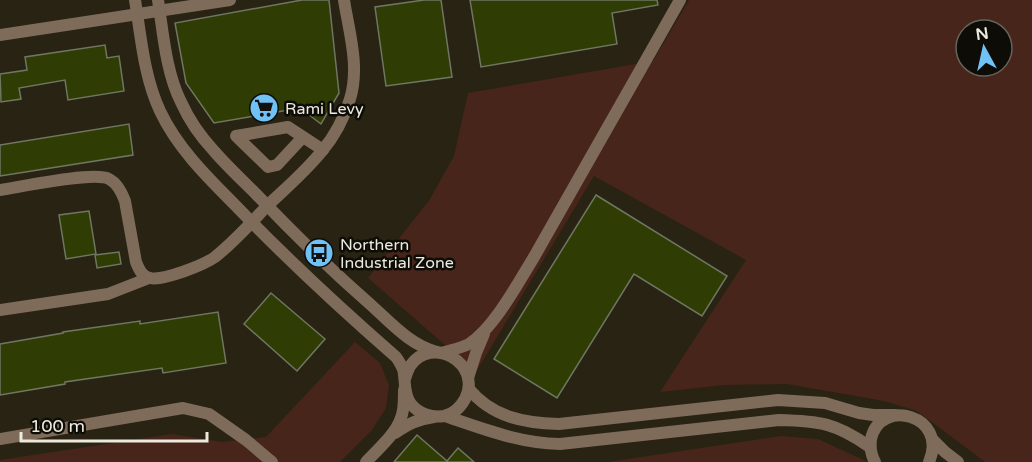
<svg xmlns="http://www.w3.org/2000/svg" width="1032" height="462" viewBox="0 0 1032 462" font-family="'Varela Round',sans-serif">
<rect width="100%" height="100%" fill="#282312"/>
<g fill="#47251a" fill-rule="evenodd">
<path d="M689 0H1032V462H985L917 411 884 401 787 384 725 385 660 392 746 260 594 176 476 372 368 278 430 199 454 156 468 93 653 61ZM966 30H1002V66H966Z"/>
<path d="M355 342 380 363 389 385 386 408 372 430 340 462H0V460L172 434 222 442 266 437Z"/>
<path d="M781 436 818 439 868 462H608Z"/>
</g>
<g fill="#2f3d05" stroke="#6f7662" stroke-width="1.5">
<path d="M302 0H329L339 93 321 124 300 108 214 123 186 83 175 23Z"/>
<path d="M424 0H441L452 77 386 86 375 7Z"/>
<path d="M470 0H657L658 5 612 13 617 44 481 67Z"/>
<path d="M105 45 107 58 119 56 124 91 68 100 65 80 19 88 21 99 1 102 0 74 27 70 25 57Z"/>
<path d="M129 124 133 155 0 176V145Z"/>
<path d="M596 195 727 276 702 316 634 274 557 398 494 359Z"/>
<path d="M89 211 96 254 66 259 59 215Z"/>
<path d="M119 252 121 264 97 268 95 255Z"/>
<path d="M271 293 325 339 297 371 244 324Z"/>
<path d="M218 312 226 363 163 373 162 368 65 382V384L0 395V344L63 333V332L140 321V324Z"/>
<path d="M417 435 447 461 458 448 474 462H394Z"/>
</g>
<g fill="none" stroke-linecap="round" stroke-linejoin="round">
<g stroke="#7e6b5a" stroke-width="12">
<path d="M0 35 230 0"/>
<path d="M303 137 277 165 268 167 236 136 288 127 323 150"/>
<path d="M0 190C20 187 94 171 109 179 117 183 122 193 125 201L136 262C139 269 142 277 150 278 163 281 204 265 215 257 234 242 250 224 267 206 286 188 305 172 322 151 334 137 344 118 350 99 360 67 349 32 344 0"/>
<path d="M0 310 108 294 149 278"/>
<path d="M442 353C451 350 461 348 469 344 494 328 518 283 534 257L680 0"/>
<path d="M468 378 476 353 484 334"/>
<path d="M395 433C408 424 418 419 434 417"/>
<path d="M0 439 183 408 209 414 246 440 272 462"/>
<path d="M933 440 945 452 958 462"/>
<path d="M366 462C380 447 400 431 403 410 404 404 404 397 404 390"/>
</g>
<g stroke="#7e6b5a" stroke-width="12">
<path d="M135 0C141 37 144 77 160 111 178 149 208 178 237 207 288 260 341 309 396 357 399 361 401 365 403 369 406 381 403 394 411 404 419 414 432 418 444 416 454 414 460 408 465 399 483 364 432 334 410 366 408 370 406 375 405 379"/>
<path d="M158 0C163 32 166 73 181 102 189 120 201 137 214 151 227 166 242 180 256 194 293 233 331 270 371 305 391 323 410 345 437 352"/>
<path d="M469 389C492 417 524 423 559 424L778 400 825 403 859 413 873 415H895"/>
<path d="M445 416C484 429 518 443 560 444L779 420C820 421 836 423 870 447"/>
<path d="M875 462C871 455 870 447 871 439 880 397 949 415 929 462"/>
</g>
</g>
<defs>
<g id="supermarket-disc" transform="scale(1.5)"><circle r="9.5" fill="#70c1f4" stroke="#0e0c06"/><path d="M-6-5.5h2.5l.6 2H6L4.5 2H-2.5L-4.4-4H-6ZM-1.5 3.2a1.3 1.3 0 1 0 .1 0ZM3 3.2a1.3 1.3 0 1 0 .1 0Z" fill="#111"/></g>
<g id="bus-disc" transform="scale(1.5)"><circle r="9.5" fill="#70c1f4" stroke="#0e0c06"/><path d="M-5-6H5V4H4V6H2V4H-2V6H-4V4H-5ZM-3.5-4V0h7V-4ZM-3.5 1.2v1.5H-2V1.2ZM2 1.2v1.5H3.5V1.2Z" fill="#111"/></g>
</defs>
<g fill-rule="evenodd">
<use href="#supermarket-disc" x="264" y="108"/>
<use href="#bus-disc" x="319" y="253"/>
</g>
<g text-anchor="middle" stroke-width="5" stroke-linejoin="round" paint-order="stroke">
<g font-size="16" fill="#ece9de" stroke="#0e0c06" text-anchor="start">
<text x="285" y="114">Rami Levy</text>
<text x="340" y="250">Northern<tspan x="340" dy="18">Industrial Zone</tspan></text>
</g>
</g>
<g transform="translate(984 48) rotate(352)"><circle r="28" fill="#0e0c06" stroke="#67645c" stroke-width="1.5"/>
<path d="M0-4.5L10 22L0 15L-10 22Z" fill="#70c1f4"/>
<text y="-9" font-size="16" font-weight="bold" text-anchor="middle" fill="#ece9de">N</text>
</g>
<path d="M21 432v9h186v-9" fill="none" stroke="#ece9de" stroke-width="3"/>
<text x="30" y="432" font-size="18" fill="#ece9de" stroke="#0e0c06" stroke-width="4.5" paint-order="stroke">100 m</text>
</svg>
